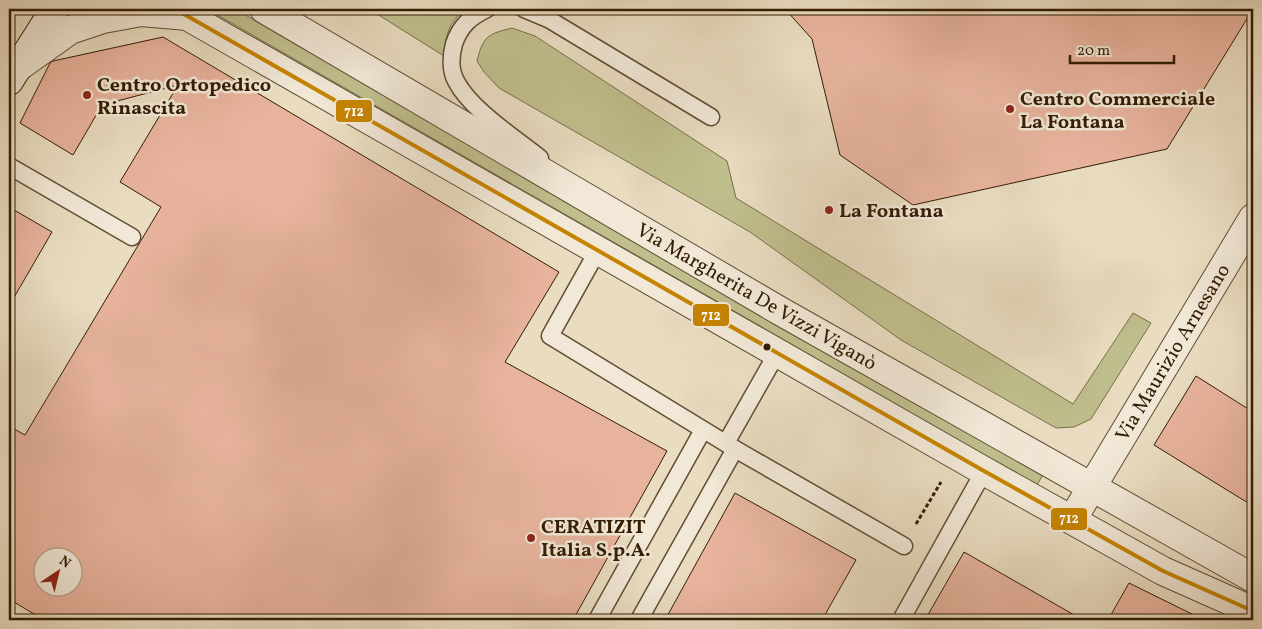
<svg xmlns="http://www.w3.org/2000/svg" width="1262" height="629" viewBox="0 0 1262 629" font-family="Vollkorn,serif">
<rect width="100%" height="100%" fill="#e9dcc1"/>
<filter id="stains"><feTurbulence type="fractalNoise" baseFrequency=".004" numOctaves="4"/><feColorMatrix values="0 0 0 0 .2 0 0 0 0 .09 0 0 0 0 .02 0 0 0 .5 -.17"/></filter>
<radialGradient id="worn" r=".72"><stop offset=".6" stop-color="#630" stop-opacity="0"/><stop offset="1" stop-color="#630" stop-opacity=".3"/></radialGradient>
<g fill="#bfbe8d" stroke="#7a6e48">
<path d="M207 9H235L1044 473 1037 485Z"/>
<path d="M369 9H465C448 24 446 34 444 56Z"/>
<path d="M512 28 535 36 727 161 736 198 1073 404 1133 313 1151 323 1091 419 1074 427 1056 428 901 340 750 232 499 88 484 72 477 61C483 36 488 34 512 28Z"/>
</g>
<g fill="#e7b39d" stroke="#341d03" fill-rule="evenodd">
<path d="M785 9H1253L1167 149 913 205 840 155 812 39Z"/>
<path d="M163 37 559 272 505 362 667 451 573 620H44L9 599V426L25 435 161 207 120 182 178 85 102 105 73 155 20 123 50 63 53 61ZM42 556H72V586H42Z"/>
<path d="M9 207 52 232 9 306Z"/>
<path d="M1196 376 1253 412V506L1154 445Z"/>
<path d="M735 493 856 560 822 620H665Z"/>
<path d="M964 552 1083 620H925Z"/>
<path d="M1129 583 1204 620H1108Z"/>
</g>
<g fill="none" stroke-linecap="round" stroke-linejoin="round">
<g stroke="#614d32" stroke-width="19">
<g id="lane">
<path d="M487 9C470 17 460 26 454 44 451 55 450 70 456 81 470 109 515 138 540 158"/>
<path d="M524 9 550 20 711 117"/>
<path d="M9 166 132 237"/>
<path d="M598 250 550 336 735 449 904 546"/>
<path d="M726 443 777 353"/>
<path d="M597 620 703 430"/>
<path d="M639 620 735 449"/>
<path d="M901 620 984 471"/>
</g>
</g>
<g stroke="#614d32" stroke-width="30">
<g id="street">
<path d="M175 9 984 471 1163 571 1253 611"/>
<path d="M264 9 780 311 1253 578"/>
<path d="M18 67 70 30 103 19 141 12 188 16"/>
<path d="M1072 520 1253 218"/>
</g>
</g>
<g stroke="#341d03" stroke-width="30">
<path id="secondary" d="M9 81 55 9"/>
</g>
<path stroke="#341d03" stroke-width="3" stroke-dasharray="4 2.5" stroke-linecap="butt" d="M916 524 941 482"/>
<use href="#lane" stroke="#f1e8d7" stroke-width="16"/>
<use href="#street" stroke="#f1e8d7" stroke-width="28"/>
<use href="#secondary" stroke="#f1e8d7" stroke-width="28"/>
<g stroke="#f1e8d7" stroke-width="8">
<path id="bus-1" d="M175 9 984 471 1163 571 1253 611"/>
</g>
<use href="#bus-1" stroke="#c68401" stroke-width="4"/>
</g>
<g fill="#8f2418" stroke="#f1e8d7" stroke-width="2">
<circle cx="87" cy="95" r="5"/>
<circle cx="1010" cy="109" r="5"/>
<circle cx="829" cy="210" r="5"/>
<circle cx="531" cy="538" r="5"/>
</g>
<circle fill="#341d03" stroke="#f1e8d7" stroke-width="2" cx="767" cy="347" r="4.5"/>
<g text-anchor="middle" stroke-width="5" stroke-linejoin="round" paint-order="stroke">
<g font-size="20" font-weight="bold" fill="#341d03" stroke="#f1e8d7" text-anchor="start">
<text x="97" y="91">Centro Ortopedico<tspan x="97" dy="23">Rinascita</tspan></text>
<text x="1020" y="105">Centro Commerciale<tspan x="1020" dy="23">La Fontana</tspan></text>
<text x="839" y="217">La Fontana</text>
<text x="541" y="533">CERATIZIT<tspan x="541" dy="23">Italia S.p.A.</tspan></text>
</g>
<g font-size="20" fill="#341d03" stroke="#f1e8d7">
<text transform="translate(757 296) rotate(30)" y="7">Via Margherita De Vizzi Viganò</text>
<text transform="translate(1172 352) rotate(-59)" y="7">Via Maurizio Arnesano</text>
</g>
</g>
<g stroke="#f1e8d7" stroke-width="2">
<rect x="335" y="99" width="38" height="24" rx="5" fill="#c68401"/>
<rect x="692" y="303" width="38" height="24" rx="5" fill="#c68401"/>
<rect x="1050" y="507" width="38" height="24" rx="5" fill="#c68401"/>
</g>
<g font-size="14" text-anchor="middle" font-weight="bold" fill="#fff">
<text x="354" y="116">712</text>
<text x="711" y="320">712</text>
<text x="1069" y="523">712</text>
</g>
<rect width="1262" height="629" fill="none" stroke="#e9dcc1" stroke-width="30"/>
<rect x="10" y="10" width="1242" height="609" fill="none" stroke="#341d03" stroke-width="2.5"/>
<rect x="15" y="15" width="1232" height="599" fill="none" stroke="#341d03"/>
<g transform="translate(58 572) rotate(35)"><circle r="24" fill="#f1e8d7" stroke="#a59782"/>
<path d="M0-4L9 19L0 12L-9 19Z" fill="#8f2418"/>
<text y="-8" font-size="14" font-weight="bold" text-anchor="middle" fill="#341d03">N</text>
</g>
<path d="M1070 55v8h104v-8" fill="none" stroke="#341d03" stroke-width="2.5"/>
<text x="1077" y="55" font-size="15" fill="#341d03" stroke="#f1e8d7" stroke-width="4" paint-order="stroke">20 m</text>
<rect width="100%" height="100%" filter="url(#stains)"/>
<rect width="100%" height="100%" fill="url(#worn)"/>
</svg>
